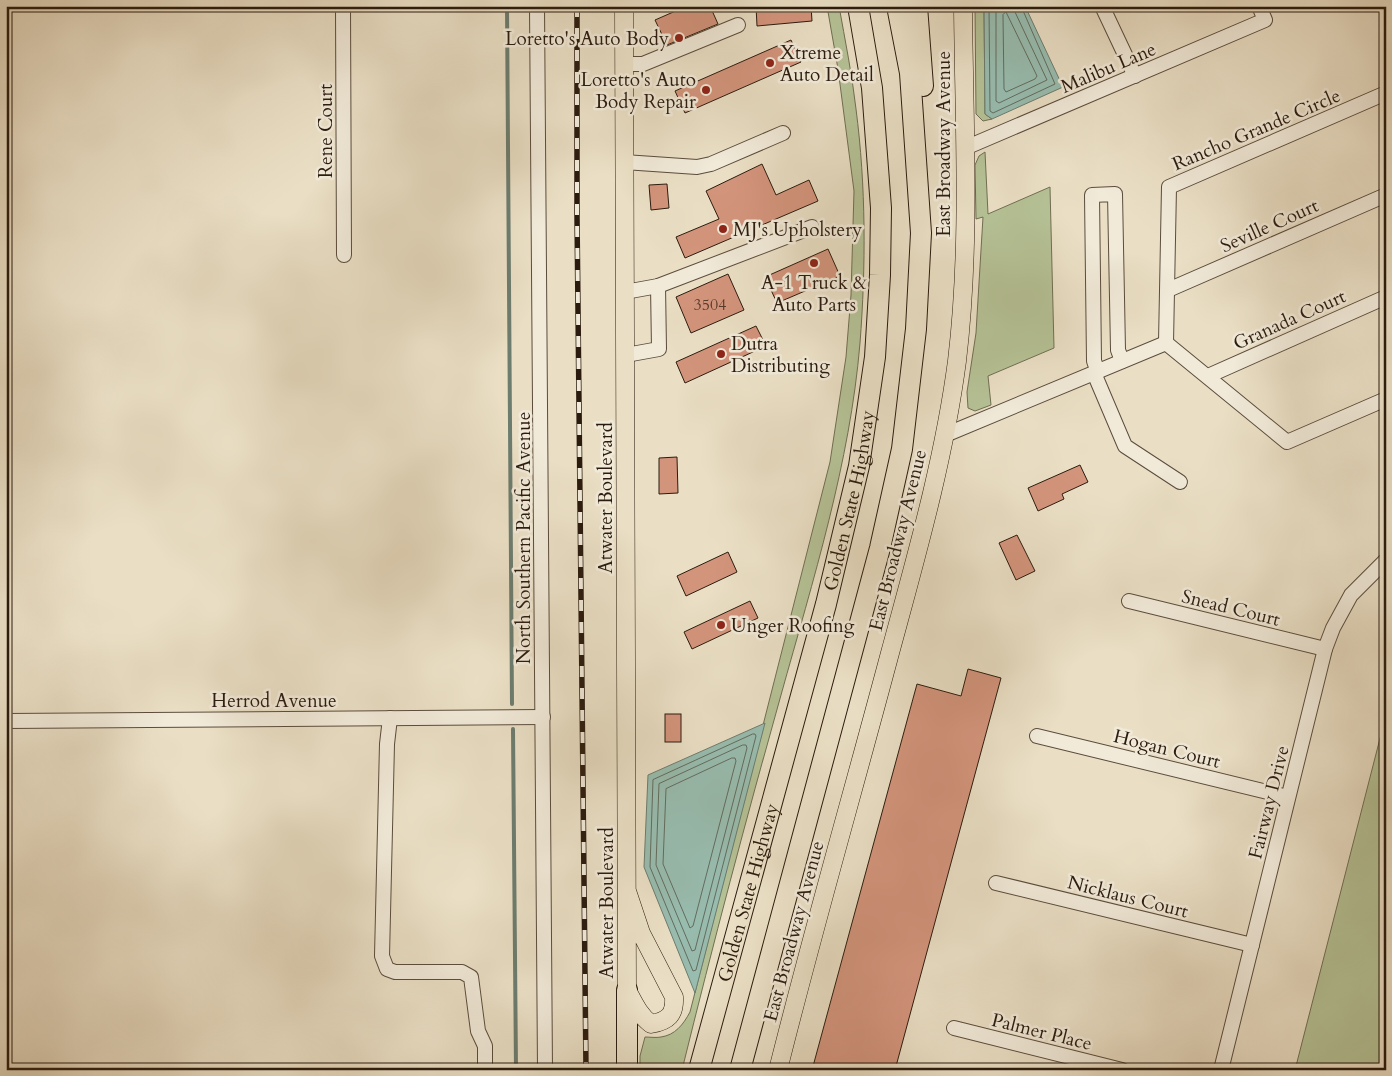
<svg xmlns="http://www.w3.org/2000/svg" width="1392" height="1076" viewBox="0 0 1392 1076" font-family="Cardo,serif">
<rect width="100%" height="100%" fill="#eadfc5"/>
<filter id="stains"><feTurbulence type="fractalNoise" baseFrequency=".004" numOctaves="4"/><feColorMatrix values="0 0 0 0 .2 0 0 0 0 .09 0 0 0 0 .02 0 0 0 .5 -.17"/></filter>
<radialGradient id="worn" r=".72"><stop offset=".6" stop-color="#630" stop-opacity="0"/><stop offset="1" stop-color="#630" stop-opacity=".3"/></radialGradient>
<g fill="#b5c296" stroke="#706e52">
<path d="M827 6H839C845 40 852 74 856 109 866 186 866 266 860 343 850 463 813 580 781 695 746 819 713 944 682 1070H640V1056L645 1037C650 1037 656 1038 661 1037 675 1035 683 1025 690 1012L830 462 846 357 851 295 854 191 838 69Z"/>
<path d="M975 6H984L985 114 992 119 983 121 976 114Z"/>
<path d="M985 152 988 214 1050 187 1054 348 988 376 991 405 975 411 968 408 967 392 976 333 983 217 976 219 975 165 979 156Z"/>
<path d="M1386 715V1070H1295Z"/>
</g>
<g fill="#98bdb0" stroke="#6c7c6f">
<path d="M984 6H1025L1063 87 992 119 985 114Z"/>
<path d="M765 723 695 993 644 867 648 775Z"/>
</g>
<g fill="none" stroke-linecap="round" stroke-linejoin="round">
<g stroke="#626c5f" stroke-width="1">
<path d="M989 6 990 111 993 113 1055 84 1021 6"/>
<path d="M996 6V101L999 103 1047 80 1015 12V6"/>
<path d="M1006 12 1037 76 1035 79 1006 92 1004 89 1003 15Z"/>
<path d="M753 734H755L756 736 696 970 693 971 650 867 653 780Z"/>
<path d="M743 745H746L747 748 695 950 692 951 656 865 659 784Z"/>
<path d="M732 758H735L736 761 693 926 690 928 663 864 666 789Z"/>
</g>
<g stroke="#6c7c6f" stroke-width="4">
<path d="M507 6 512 704"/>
<path d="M513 729 516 1070"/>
</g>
</g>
<g fill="#d3947c" stroke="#2b1b0e">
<path d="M687 6H710L718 24 667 45 655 20Z"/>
<path d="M756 6H811L812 21 757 26Z"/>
<path d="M791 40 801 62 685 113 675 91Z"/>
<path d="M762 164 776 195 809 180 818 201 685 258 676 237 719 219 706 191Z"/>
<path d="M667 184 669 208 651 210 649 185Z"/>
<path d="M828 249 840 276 777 303 765 277Z"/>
<path d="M728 274 744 310 691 333 676 297Z"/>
<path d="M756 326 766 346 685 383 676 362Z"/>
<path d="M677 457 678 493 659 494V458Z"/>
<path d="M1080 465 1088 482 1062 494 1064 499 1038 511 1028 488Z"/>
<path d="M1017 535 1035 571 1016 580 999 543Z"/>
<path d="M728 552 737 572 686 596 677 576Z"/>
<path d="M750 601 758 618 692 649 684 632Z"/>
<path d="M968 669 1001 678 895 1070H812L917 684 961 696Z"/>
<rect x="665" y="714" width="16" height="28"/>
</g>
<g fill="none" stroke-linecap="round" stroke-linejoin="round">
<g stroke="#5b4c3c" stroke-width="16">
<g id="minor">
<path d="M343 6 344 255"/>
<path d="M537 6 545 1070"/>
<path d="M1102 6 1135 76"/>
<path d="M624 64H643L738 25"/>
<path d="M965 148 1265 20 1259 6"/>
<path d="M624 162 697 167 711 164 783 133"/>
<path d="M1168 290 1386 195"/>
<path d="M625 292 658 286 812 227"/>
<path d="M1166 343 1169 187 1386 93"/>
<path d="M1166 343 1287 442 1386 399"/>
<path d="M626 355 659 349 658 286"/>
<path d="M1098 372 1094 361 1092 195 1115 194 1118 350 1122 361"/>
<path d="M1094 373 1125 446 1180 482"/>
<path d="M1208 376 1386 297"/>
<path d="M945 435 1166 343"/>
<path d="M1129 601 1325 649"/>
<path d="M390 718 387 744 382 956 387 969 395 972H462L471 977 478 1031 485 1046V1070"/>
<path d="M6 721 543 717"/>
<path d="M1037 736 1288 797"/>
<path d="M996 883 1252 945"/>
<path d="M954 1028 1122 1070"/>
<path d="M1221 1070 1325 649 1333 628 1351 595 1386 560"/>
</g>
</g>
<g stroke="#2b1b0e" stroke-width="19">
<g id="major">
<path d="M624 6 627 990C634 1003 639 1015 651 1024 668 1021 675 1015 674 997L641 933 627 891"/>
<path d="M778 1070C813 930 853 792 890 653 916 557 944 460 957 361 971 244 964 124 963 6"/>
</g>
</g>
<g stroke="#2b1b0e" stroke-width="22">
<g id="highway">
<path d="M917 6 923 86"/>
<path d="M627 990V1070"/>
<path id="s1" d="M699 1070 826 604 859 466 875 357 880 275 881 208 872 88 858 6"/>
<path d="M740 1070 880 548 902 449 916 329 921 233 910 73 897 6"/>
</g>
</g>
<use href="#minor" stroke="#f1ead9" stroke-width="14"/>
<use href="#major" stroke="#eadfc5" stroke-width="18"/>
<use href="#highway" stroke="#eadfc5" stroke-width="20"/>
<g stroke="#2b1b0e" stroke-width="5.5">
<path id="rail" d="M577 6V215L586 1070"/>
</g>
<use href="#rail" stroke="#f1ead9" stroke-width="4" stroke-dasharray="11" stroke-linecap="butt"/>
</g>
<g fill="#8f2418" stroke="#f1ead9" stroke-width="2">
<circle cx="679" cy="38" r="5"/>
<circle cx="770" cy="63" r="5"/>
<circle cx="706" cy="90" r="5"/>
<circle cx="723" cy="229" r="5"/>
<circle cx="814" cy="263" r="5"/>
<circle cx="721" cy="354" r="5"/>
<circle cx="721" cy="625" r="5"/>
</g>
<g text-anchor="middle" stroke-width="5" stroke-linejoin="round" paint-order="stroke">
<g font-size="16" fill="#55392a">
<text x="710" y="310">3504</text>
</g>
<g font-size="19" fill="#2b1b0e" stroke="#f1ead9" text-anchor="start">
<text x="669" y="45" text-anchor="end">Loretto's Auto Body</text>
<text x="780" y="59">Xtreme<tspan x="780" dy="22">Auto Detail</tspan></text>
<text x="696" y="86" text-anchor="end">Loretto's Auto<tspan x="696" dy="22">Body Repair</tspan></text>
<text x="733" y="236">MJ's Upholstery</text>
<text x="814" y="289" text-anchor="middle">A-1 Truck &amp;<tspan x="814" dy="22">Auto Parts</tspan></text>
<text x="731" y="350">Dutra<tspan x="731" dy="22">Distributing</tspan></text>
<text x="731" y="632">Unger Roofing</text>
</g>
<g font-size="19" fill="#2b1b0e" stroke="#f1ead9">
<text transform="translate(1108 67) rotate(-23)" y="7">Malibu Lane</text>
<text transform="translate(1256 129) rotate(-23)" y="7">Rancho Grande Circle</text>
<text transform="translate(325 131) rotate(-90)" y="7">Rene Court</text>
<text transform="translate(943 144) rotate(-90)" y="7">East Broadway Avenue</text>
<text transform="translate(1269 225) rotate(-24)" y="7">Seville Court</text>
<text transform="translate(1289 319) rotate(-24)" y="7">Granada Court</text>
<text transform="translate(605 498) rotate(-90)" y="7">Atwater Boulevard</text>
<text dy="7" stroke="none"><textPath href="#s1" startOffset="589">Golden State Highway</textPath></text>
<text transform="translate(523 538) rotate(-90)" y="7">North Southern Pacific Avenue</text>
<text transform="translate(897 540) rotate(-76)" y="7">East Broadway Avenue</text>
<text transform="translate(1231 607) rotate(14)" y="7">Snead Court</text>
<text x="274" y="707">Herrod Avenue</text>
<text transform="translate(1167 748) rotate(14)" y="7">Hogan Court</text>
<text transform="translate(1268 802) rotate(-76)" y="7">Fairway Drive</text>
<text dy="7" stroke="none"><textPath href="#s1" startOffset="184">Golden State Highway</textPath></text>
<text transform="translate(1128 896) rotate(14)" y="7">Nicklaus Court</text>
<text transform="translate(606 903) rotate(-90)" y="7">Atwater Boulevard</text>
<text transform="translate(793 931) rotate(-75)" y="7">East Broadway Avenue</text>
<text transform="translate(1042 1031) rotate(14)" y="7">Palmer Place</text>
</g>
</g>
<rect width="1392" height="1076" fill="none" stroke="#eadfc5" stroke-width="25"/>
<rect x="8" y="8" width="1377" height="1061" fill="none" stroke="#2b1b0e" stroke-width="2.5"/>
<rect x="12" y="12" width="1367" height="1051" fill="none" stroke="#2b1b0e"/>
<rect width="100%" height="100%" filter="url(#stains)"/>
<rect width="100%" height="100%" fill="url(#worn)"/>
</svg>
